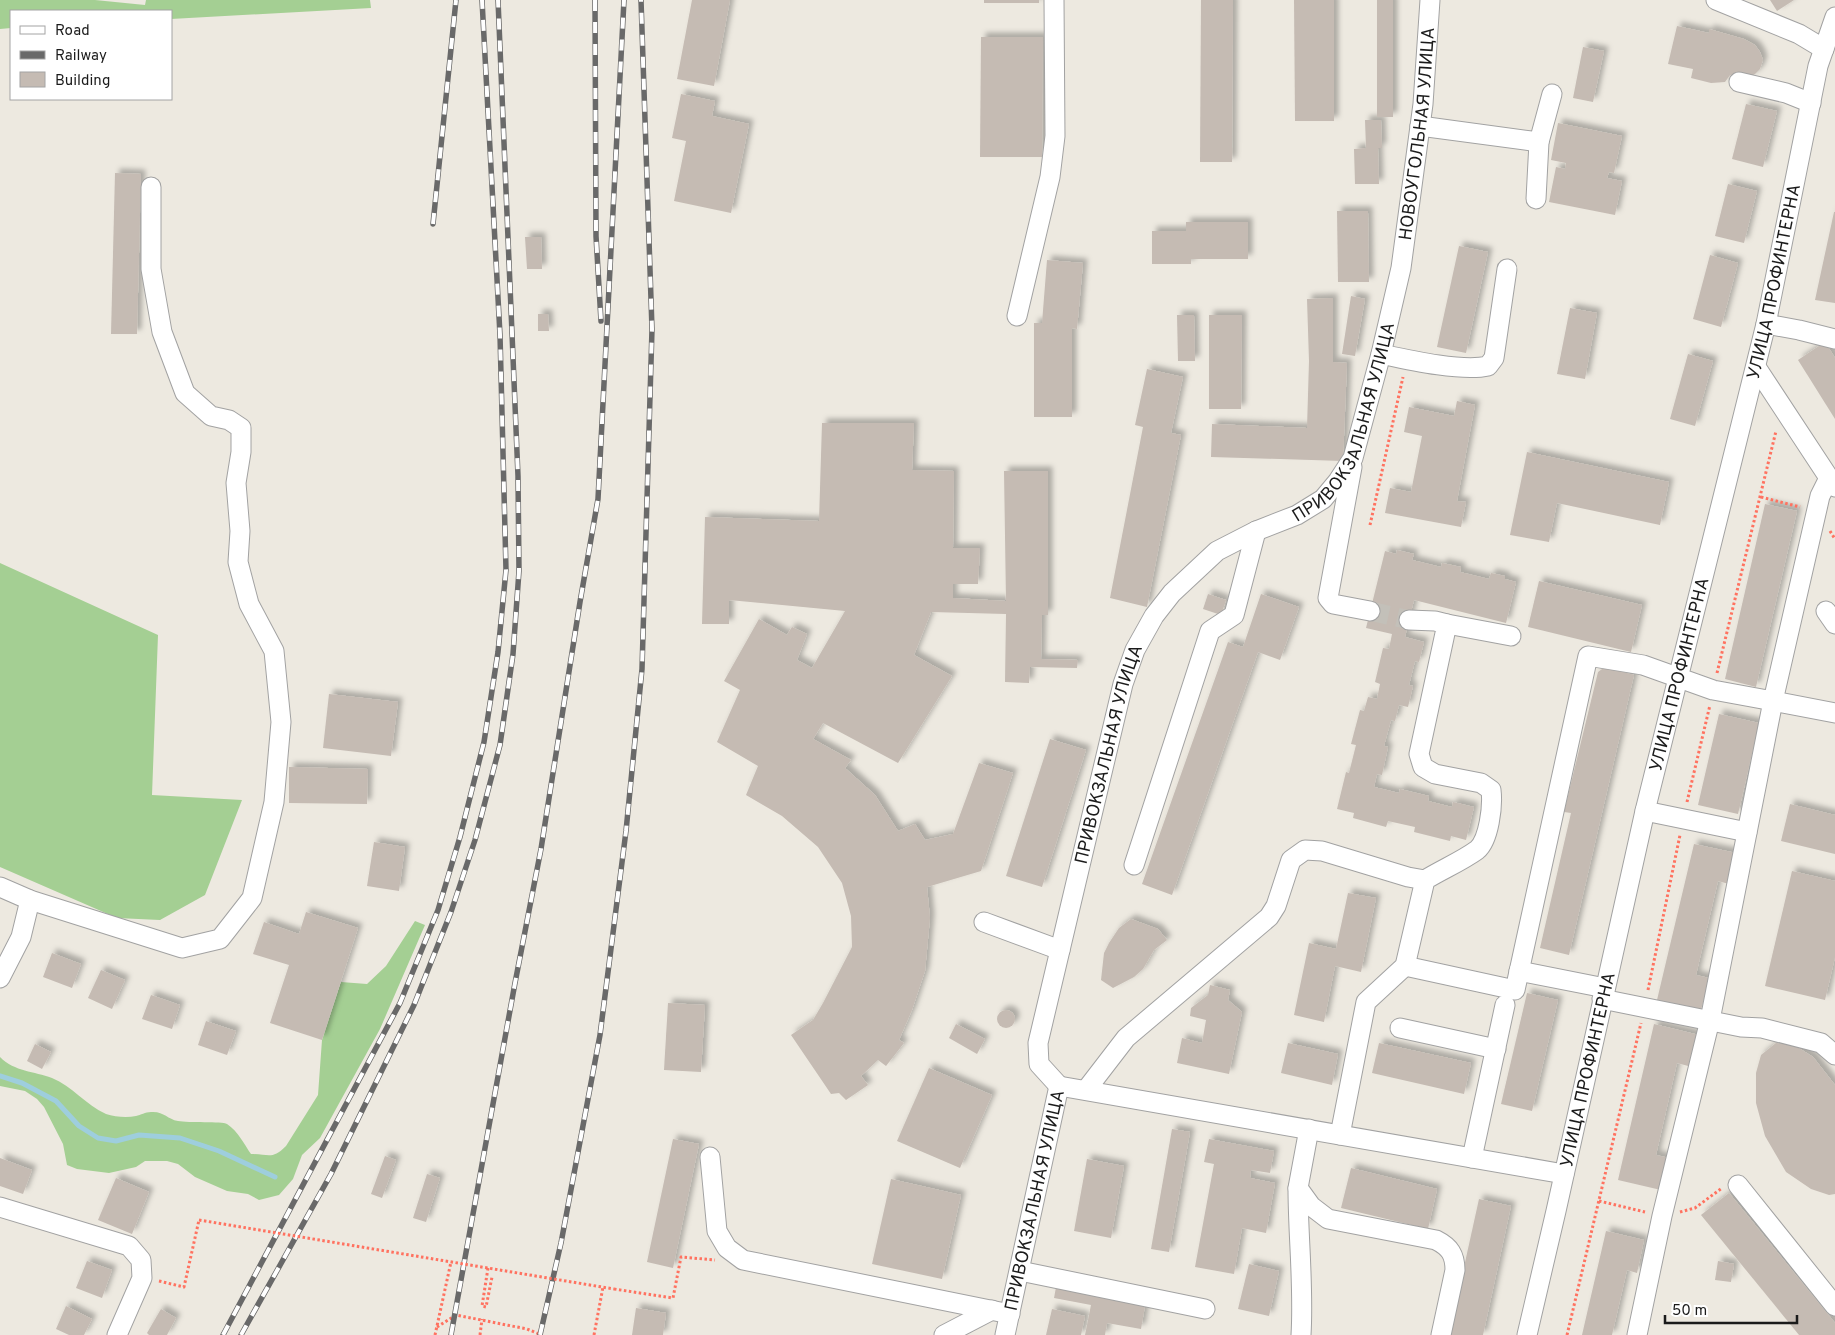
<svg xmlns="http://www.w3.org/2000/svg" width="1835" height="1335" viewBox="0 0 1835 1335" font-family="Overpass,sans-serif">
<defs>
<filter id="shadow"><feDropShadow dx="4.5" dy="-4.5" stdDeviation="2.5" flood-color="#0004"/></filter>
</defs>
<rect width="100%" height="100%" fill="#ede9e0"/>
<g fill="#a4cf93">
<path d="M0 0H95L145 5 146 0H370L371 8 171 19V11H11V28L0 29Z"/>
<path d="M0 563 158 635 152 795 242 800 205 895 160 920 117 918 0 867Z"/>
<path d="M415 921 425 925 380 1029 320 1138 302 1155 293 1179 279 1195 259 1200 248 1194 227 1191 195 1177 178 1164 167 1161H145L136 1167 109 1173 77 1169 67 1165 63 1144 44 1107 37 1099 25 1091 0 1086V1057C15 1072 34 1071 52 1078 72 1086 86 1105 106 1114 115 1117 127 1118 136 1116 141 1115 145 1112 151 1112 164 1111 167 1119 178 1121 188 1123 222 1121 227 1124 238 1131 244 1144 251 1154 269 1154 272 1160 286 1146L318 1095 322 1040 341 982 367 984 386 966Z"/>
</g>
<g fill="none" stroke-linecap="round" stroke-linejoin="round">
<path stroke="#9ecedd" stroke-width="5" d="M0 1076 22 1083 56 1101 79 1126 98 1138 116 1141 139 1135 180 1138 219 1151 275 1177"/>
</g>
<g fill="#c5bbb3" filter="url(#shadow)">
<path d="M692 0H730L714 86 677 79Z"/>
<rect x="984" y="0" width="55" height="3"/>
<path d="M1201 0H1233L1232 162H1200Z"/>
<path d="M1294 0H1334V121H1295Z"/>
<rect x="1377" y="0" width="16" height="117"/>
<path d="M1770 0H1794L1777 11Z"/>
<path d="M1677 26 1709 33V29L1744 39 1755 45 1760 52 1763 60 1760 69 1755 74 1747 78 1730 75 1725 82 1711 83 1691 78 1693 69 1668 64Z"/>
<path d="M981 37H1043L1042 157H980Z"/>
<path d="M1583 47 1604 51 1593 102 1573 98Z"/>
<path d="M681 94 715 101 712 116 749 124 731 213 674 201 686 141 672 138Z"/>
<path d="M1746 104 1777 111 1763 167 1732 159Z"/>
<path d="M1365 120H1381L1382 148H1378L1379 184H1355L1354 149 1366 148Z"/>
<path d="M1558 123 1622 136 1614 173 1609 172 1607 178 1622 181 1615 215 1549 202 1556 167 1565 169 1566 163 1551 160Z"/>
<path d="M115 173 141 174 137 334H111Z"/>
<path d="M1728 184 1757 191 1744 243 1715 236Z"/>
<path d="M1337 211H1368L1369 282H1338Z"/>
<path d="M1834 212H1835V303L1815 300Z"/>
<path d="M1186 222H1248V259H1191V264H1152V231H1186Z"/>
<path d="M525 237H541L542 269H527Z"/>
<path d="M1459 246 1488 252 1466 353 1437 347Z"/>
<path d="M1710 255 1738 263 1721 327 1693 319Z"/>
<path d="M1047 260 1083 263 1077 329 1072 328V417H1034V323H1042Z"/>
<path d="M1351 296 1365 299 1355 356 1342 354Z"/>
<path d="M1333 298V362L1347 363 1343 461 1211 457 1212 424 1307 428 1309 361 1307 299Z"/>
<path d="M1570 308 1597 313 1585 379 1557 374Z"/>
<path d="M538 314H548L549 331H538Z"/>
<path d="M1177 315H1194L1195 361H1178Z"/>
<path d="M1209 315H1242L1241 409H1209Z"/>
<path d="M1825 342 1835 358V419L1798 360Z"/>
<path d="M1688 354 1713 361 1695 426 1670 419Z"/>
<path d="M1147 369 1183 377 1171 433 1181 435 1147 607 1110 598 1143 427 1135 425Z"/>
<path d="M1457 401 1475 405 1457 501 1466 502 1461 527 1385 513 1390 488 1411 492 1422 436 1404 432 1409 407 1454 416Z"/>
<path d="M822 423H914L912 470 954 471 953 548H980L978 584H953V598L1006 601 1004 471H1048V615H1042L1041 659 1078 660 1077 668 1030 667 1029 683 1005 682 1006 614 931 612 914 655 952 676 898 763 823 723 813 739 851 760 845 768 875 795 898 831 915 824 925 840 953 834 979 763 1013 773 981 871 927 887 930 918 925 971 912 1010 899 1040 904 1043 886 1066 878 1060 861 1076 868 1085 846 1100 839 1093 831 1094 791 1035 813 1020 823 1003 852 947 851 916 842 883 818 847 782 816 746 795 758 766 717 742 740 690 724 681 759 619 787 635 792 627 807 634 797 660 812 668 845 611 729 600V624H702L705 517 819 521Z"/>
<path d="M1527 452 1669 482 1660 525 1557 503 1549 542 1510 535Z"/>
<path d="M1765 504 1797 511 1756 687 1725 679Z"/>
<path d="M1397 550 1414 554 1412 560 1441 567 1442 563 1461 567 1460 572 1489 579 1491 573 1505 576V579L1516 582 1506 623 1414 600 1405 637 1424 642 1419 662 1415 661 1409 685 1413 686 1408 707 1399 705 1395 721 1391 720 1384 746 1388 747 1382 775 1377 774 1374 787 1399 793 1400 789 1429 796 1428 801 1452 807 1453 802 1474 807 1466 840 1451 836 1450 841 1414 832 1415 827 1388 821 1386 827 1353 818 1354 813 1337 809 1346 772 1349 773 1356 745 1351 744 1360 710 1364 711 1368 697 1377 699 1380 684 1375 682 1383 648 1389 649 1392 634 1366 628 1385 551 1396 554Z"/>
<path d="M1539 581 1642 605 1631 652 1528 627Z"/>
<path d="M1208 594 1226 600 1221 615 1203 609Z"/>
<path d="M1261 594 1299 607 1280 660 1258 652 1172 895 1142 884 1228 642 1243 647Z"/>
<path d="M1605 667 1634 675 1569 955 1540 948 1571 813 1564 812 1598 672Z"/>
<path d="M329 694 398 702 391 756 323 748Z"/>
<path d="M1719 714 1759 723 1738 814 1698 805Z"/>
<path d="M1050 739 1086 750 1042 887 1006 876Z"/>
<path d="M289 767 368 769 367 804 289 803Z"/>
<path d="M1790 804 1835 815V854L1781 841Z"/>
<path d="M374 842 405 847 399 891 367 886Z"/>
<path d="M1694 844 1736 853 1729 884 1718 881 1696 975 1709 978 1701 1010 1657 1000Z"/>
<path d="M1792 871 1835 881V957L1825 1000 1765 986Z"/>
<path d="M1348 893 1376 898 1361 972 1335 966 1324 1022 1294 1015 1309 943 1336 949Z"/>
<path d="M306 912 358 928 322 1040 270 1023 289 965 253 954 264 922 299 934Z"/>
<path d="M1131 919 1158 929 1167 940 1154 950 1143 969 1134 977 1113 988 1101 980 1104 953 1109 943 1119 928Z"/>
<path d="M52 953 81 964 72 988 43 977Z"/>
<path d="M101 970 125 980 112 1009 88 998Z"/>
<path d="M1210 985 1230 990 1228 1000 1242 1012 1229 1074 1177 1063 1182 1038 1202 1043 1206 1020 1190 1016 1191 1008 1208 995Z"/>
<path d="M1527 993 1558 1000 1532 1111 1501 1104Z"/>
<path d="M151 995 180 1005 172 1029 142 1019Z"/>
<path d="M668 1003 705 1005 701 1072 664 1070Z"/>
<circle cx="1006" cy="1019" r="9"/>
<path d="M206 1021 236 1031 227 1055 198 1045Z"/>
<path d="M956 1024 985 1039 977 1054 949 1038Z"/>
<path d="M1654 1024 1699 1035 1692 1067 1677 1063 1656 1155 1669 1158 1661 1190 1618 1180Z"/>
<path d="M1288 1043 1338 1054 1332 1085 1281 1073Z"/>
<path d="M1379 1043 1471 1063 1464 1094 1372 1073Z"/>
<path d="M1776 1043 1794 1045 1813 1057 1835 1085V1194L1829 1195 1811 1189 1786 1172 1765 1136 1756 1103V1073L1761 1055Z"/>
<path d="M35 1044 51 1052 42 1069 27 1061Z"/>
<path d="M929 1068 992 1095 960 1168 897 1141Z"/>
<path d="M1172 1129 1190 1132 1169 1252 1151 1249Z"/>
<path d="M673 1139 699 1144 673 1268 647 1262Z"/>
<path d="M1209 1139 1274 1151 1270 1173 1251 1170 1250 1178 1275 1183 1266 1233 1242 1228 1234 1274 1195 1267 1214 1164 1204 1162Z"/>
<path d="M385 1156 396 1160 382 1198 371 1194Z"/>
<path d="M0 1158 32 1170 23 1194 0 1186Z"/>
<path d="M1087 1159 1124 1166 1111 1238 1074 1231Z"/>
<path d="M1351 1168 1437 1189 1428 1229 1341 1208Z"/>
<path d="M427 1174 440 1178 426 1222 413 1218Z"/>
<path d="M116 1178 149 1192 132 1234 98 1220Z"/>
<path d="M891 1179 961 1195 942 1279 872 1264Z"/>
<path d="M1729 1193 1835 1323V1335H1799L1701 1215Z"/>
<path d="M1479 1199 1511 1206 1483 1335H1449Z"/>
<path d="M1606 1231 1644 1240 1637 1273 1627 1270 1612 1335H1582Z"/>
<path d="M87 1261 112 1270 102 1298 76 1288Z"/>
<path d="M1718 1261 1734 1264 1731 1282 1715 1280Z"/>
<path d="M1249 1264 1279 1271 1269 1316 1238 1309Z"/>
<path d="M1057 1282 1146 1300 1141 1329 1107 1323 1105 1335H1085L1091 1305 1054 1298Z"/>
<path d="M66 1306 92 1319 84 1335H69L56 1329Z"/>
<path d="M636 1308 666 1313 663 1335H632Z"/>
<path d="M161 1309 176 1318 167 1335H149L147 1333Z"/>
<path d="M1052 1309 1085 1316 1081 1335H1046Z"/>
</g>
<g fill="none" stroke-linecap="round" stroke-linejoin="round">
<path stroke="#c3c0b9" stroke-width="19" stroke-dasharray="19 9" stroke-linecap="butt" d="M1370 611 1409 620"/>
<g stroke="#a2a2a2" stroke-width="21">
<g id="minor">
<path d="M1716 0 1799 34 1824 49"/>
<path d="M1739 82 1786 93 1811 103"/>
<path d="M1420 126 1539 142"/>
<path d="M1536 199 1539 142 1552 94"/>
<path d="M1017 316 1050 177 1055 136 1054 0"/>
<path d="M1766 324 1799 330 1835 339"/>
<path d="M1381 354C1409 360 1462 372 1488 366L1494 358 1507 269"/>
<path d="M1756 367 1835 487"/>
<path d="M1352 467 1328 598 1333 604 1370 611"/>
<path d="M1826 611 1835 624"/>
<path d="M1447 624 1511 636"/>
<path d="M1645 811 1747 832"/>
<path d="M1134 865 1210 631 1234 615 1256 531"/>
<path d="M0 887 30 900 182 948 220 939 252 898 274 802 281 722 274 651 249 604 238 562 240 531 236 483 241 452V428L229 420 211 416 185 393 162 332 151 269V187"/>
<path d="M984 922 1060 950"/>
<path d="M1405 966 1515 990 1588 656 1643 665 1713 690 1773 701 1820 496 1829 478"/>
<path d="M1519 971 1605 988"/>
<path d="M0 978 21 937 30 900"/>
<path d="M1602 999 1741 1027 1762 1028 1821 1043 1835 1055"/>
<path d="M1400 1028 1496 1049"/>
<path id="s1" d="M1059 1086 1039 1064 1038 1043 1123 684 1135 650 1154 616 1172 593 1217 551 1256 531 1297 515 1323 499 1338 481 1353 458 1381 354 1401 268 1423 104 1430 0"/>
<path d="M1059 1086 1564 1174"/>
<path d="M1086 1090 1126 1038 1269 917 1276 906 1291 860 1305 850 1322 851 1408 877 1425 880"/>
<path d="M1309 1129 1298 1188 1311 1206 1328 1219 1436 1240C1450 1247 1455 1255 1455 1270L1441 1335"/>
<path d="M1340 1135 1366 1002 1405 966 1425 880C1441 870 1462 861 1477 850 1489 840 1493 806 1491 790L1481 783 1435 774 1423 767 1419 754 1447 624 1435 621 1409 620"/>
<path d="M710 1157 717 1231 727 1248 743 1260 1010 1314"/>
<path d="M1472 1158 1505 1005"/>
<path d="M1738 1185 1835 1306"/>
<path d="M1298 1188C1298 1237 1304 1286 1301 1335"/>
<path d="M0 1207 129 1246 141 1260 142 1278 117 1335"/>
<path d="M1020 1271 1205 1309"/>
<path d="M944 1335 992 1310"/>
<path id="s2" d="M1005 1335 1059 1086"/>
<path id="s3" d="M1527 1335 1556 1211 1645 811 1766 324 1818 66 1835 17"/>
<path d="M1637 1335 1662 1216 1710 1020 1773 701 1835 713"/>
</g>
</g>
<g stroke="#ff7260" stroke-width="3" stroke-dasharray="2.5 2.5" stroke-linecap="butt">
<path d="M1761 497 1800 507"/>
<path d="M1370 525 1403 377"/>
<path d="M1830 531 1835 539"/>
<path d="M1717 673 1776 431"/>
<path d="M1687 802 1710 705"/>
<path d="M1648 990 1680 835"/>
<path d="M1599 1201 1645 1212"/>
<path d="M1680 1212 1695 1208 1722 1188"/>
<path d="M488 1268 482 1306 486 1307 492 1277"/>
<path d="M159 1281 184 1287 199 1220"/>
<path d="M614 1289 673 1298 681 1257 715 1260"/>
<path d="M437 1327 456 1315 527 1329 542 1335"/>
<path d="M435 1335 451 1262"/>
<path d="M480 1335 482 1319"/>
<path d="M594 1335 603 1287"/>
<path d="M1567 1335 1641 1023"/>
</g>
<use href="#minor" stroke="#fff" stroke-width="19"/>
<g stroke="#696969" stroke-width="5.5">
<g id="rail">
<path d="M595 0 596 236 601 321"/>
<path d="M433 224 456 0"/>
<path d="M223 1335 400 1003 438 910 460 837 484 742 498 652 506 570 500 335 482 0"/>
<path d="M241 1335 331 1174 414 1005 451 912 475 840 500 745 513 654 519 571 518 476 498 0"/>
<path d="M451 1335 515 983 541 849 580 602 598 499 624 0"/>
<path d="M540 1335 561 1243 600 1035 626 831 642 669 652 329 641 0"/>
</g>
</g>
<use href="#rail" stroke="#fff" stroke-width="4" stroke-dasharray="11" stroke-linecap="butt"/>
<path stroke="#ff7260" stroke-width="3" stroke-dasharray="2.5 2.5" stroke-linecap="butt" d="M199 1220 614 1289"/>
</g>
<g text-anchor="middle" stroke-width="4" stroke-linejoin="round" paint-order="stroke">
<g font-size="18" fill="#1b1b1b" stroke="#fff">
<text dy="6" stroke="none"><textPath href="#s1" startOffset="1086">НОВОУГОЛЬНАЯ УЛИЦА</textPath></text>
<text dy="6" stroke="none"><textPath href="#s3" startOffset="1082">УЛИЦА ПРОФИНТЕРНА</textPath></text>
<text dy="6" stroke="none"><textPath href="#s1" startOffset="782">ПРИВОКЗАЛЬНАЯ УЛИЦА</textPath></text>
<text dy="6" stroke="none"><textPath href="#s3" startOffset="678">УЛИЦА ПРОФИНТЕРНА</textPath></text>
<text dy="6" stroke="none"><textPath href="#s1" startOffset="348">ПРИВОКЗАЛЬНАЯ УЛИЦА</textPath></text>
<text dy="6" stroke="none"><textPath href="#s3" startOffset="272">УЛИЦА ПРОФИНТЕРНА</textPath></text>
<text dy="6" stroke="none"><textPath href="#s2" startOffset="138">ПРИВОКЗАЛЬНАЯ УЛИЦА</textPath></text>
</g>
</g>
<rect x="10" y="10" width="162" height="90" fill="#ffffff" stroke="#a4a4a4"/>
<rect x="20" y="26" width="25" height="8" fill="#ffffff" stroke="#a4a4a4"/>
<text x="55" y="35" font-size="15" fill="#1b1b1b">Road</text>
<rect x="20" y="51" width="25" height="8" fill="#696969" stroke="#a4a4a4"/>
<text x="55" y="60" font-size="15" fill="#1b1b1b">Railway</text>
<rect x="20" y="72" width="25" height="15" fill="#c5bbb3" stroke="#a4a4a4"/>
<text x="55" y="85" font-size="15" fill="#1b1b1b">Building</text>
<path d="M1665 1315v8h132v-8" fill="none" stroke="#1b1b1b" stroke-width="2.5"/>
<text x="1672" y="1315" font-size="15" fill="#1b1b1b" stroke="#ffffff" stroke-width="4" paint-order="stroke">50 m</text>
</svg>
